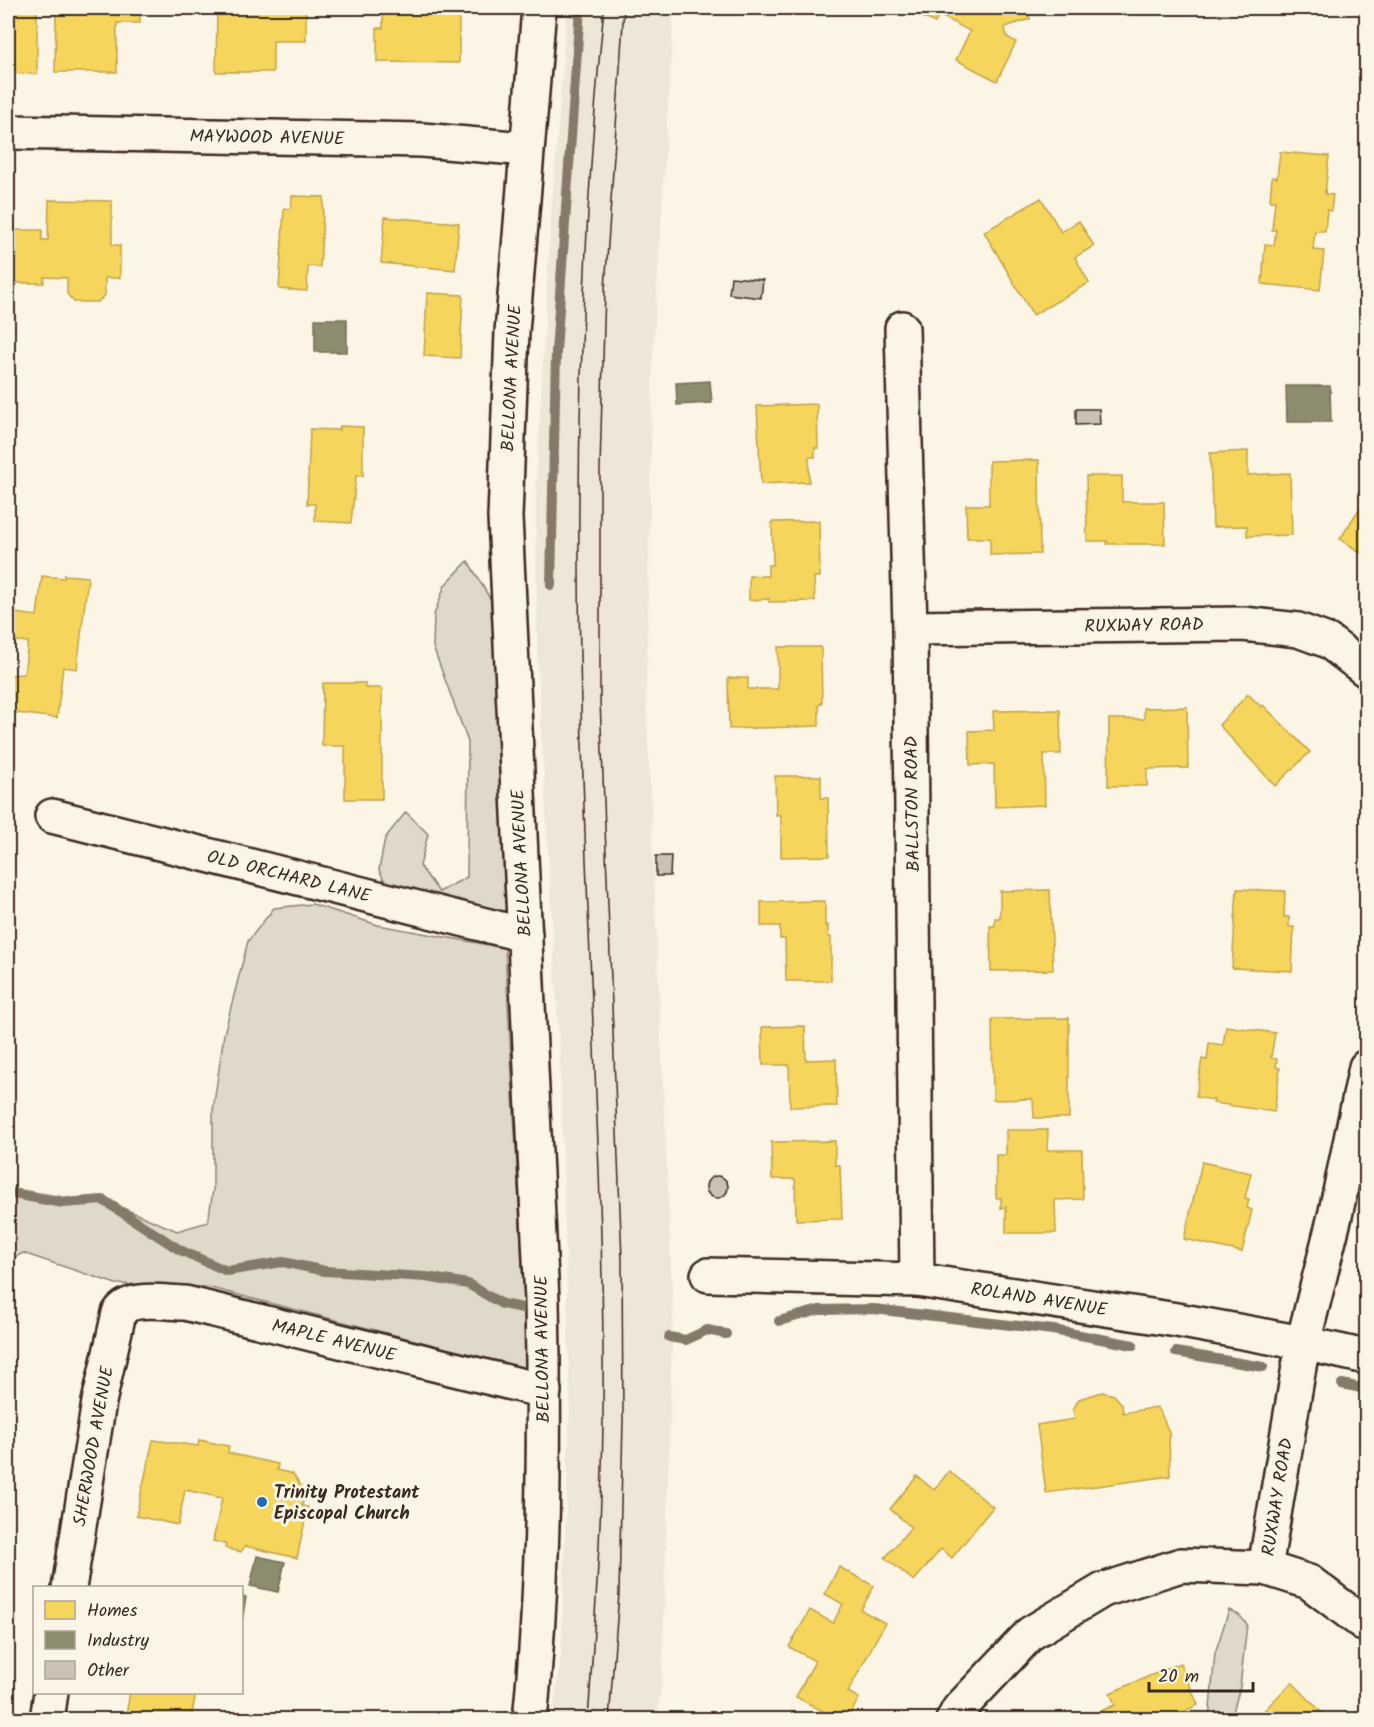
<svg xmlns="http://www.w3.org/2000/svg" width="1374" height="1727" viewBox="0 0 1374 1727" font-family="Kalam,sans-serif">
<rect width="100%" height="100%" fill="#fcf5e5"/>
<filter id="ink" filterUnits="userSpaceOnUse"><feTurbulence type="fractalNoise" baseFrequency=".0167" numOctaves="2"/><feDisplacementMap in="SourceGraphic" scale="12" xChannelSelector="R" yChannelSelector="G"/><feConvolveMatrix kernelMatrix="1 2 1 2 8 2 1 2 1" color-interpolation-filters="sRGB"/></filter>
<g filter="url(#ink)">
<path fill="#eee6d6" d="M567 8H674L653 355 646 695 673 1310 662 1682 657 1719H552L561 1656 570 1400 560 1061 537 654 536 485 551 217Z"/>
<g fill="#e0d8c8" stroke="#8e8173" stroke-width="1.5">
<path d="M468 561 495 607 519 912 490 917 394 899 379 870 385 838 406 812 428 834 420 866 439 892 467 877 468 742 433 647 434 615 445 585Z"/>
<path d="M312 904 378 925 505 948 528 1369 207 1287 116 1284 23 1253 8 1261V1188L118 1206 177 1231 208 1222 213 1190V1110L224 1034 248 941 274 908Z"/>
<path d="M1229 1610 1239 1615 1247 1624 1240 1687 1231 1719H1209L1215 1653Z"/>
</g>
<g fill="#f6d55c" stroke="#bea249" stroke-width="1.5">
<path d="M8 8H37V74L8 73Z"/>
<path d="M56 8H140V23H117V72H55Z"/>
<path d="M217 8H306V41H273V72H216Z"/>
<path d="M383 8 459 9V63L377 62V28H383Z"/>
<path d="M904 8H1026L1030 19 1005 27 1007 37 1016 42 997 81 956 60 970 31 939 15 935 23Z"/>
<path d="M1280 152 1329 156 1325 194 1333 195 1331 211 1327 210 1325 231H1315L1313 250 1324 251 1320 290 1262 284 1265 244 1274 245 1276 230H1272L1275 201H1270L1272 177 1277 178Z"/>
<path d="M292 196 324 197 320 267 308 266 307 291 279 289 284 208 291 209Z"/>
<path d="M1041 198 1061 232 1079 221 1094 246 1075 257 1089 283 1033 315 984 232Z"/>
<path d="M49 200 112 201V245H120V278H105V295L98 302H74L67 294V278L44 277V283H8V230H42V240H48Z"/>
<path d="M385 217 459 223 455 270 381 263Z"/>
<path d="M427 293 463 295 460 358 424 356Z"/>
<path d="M817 404 818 448H815V457H809V482L761 484 757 406Z"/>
<path d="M340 426 363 427V476H356L351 523 315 521V504H307L310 429 339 430Z"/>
<path d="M1248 451V475L1290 473 1292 535 1247 536V526L1213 527 1210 453Z"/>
<path d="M1039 460 1040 554 990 555V538H967L966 505H989V461Z"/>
<path d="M1086 476H1122V502H1164L1165 544H1107V541H1087Z"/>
<path d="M1366 498V556L1340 539Z"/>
<path d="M819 521 820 577H814L815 601 769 602V599L749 600V576H768V565H773L772 522Z"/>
<path d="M64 575 88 577 77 669 63 667 57 718 8 712V675L24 674 28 642 8 640V612L37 616 42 576 64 578Z"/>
<path d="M778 647H821L822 703 819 704V726L729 729 728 678H748V689H778Z"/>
<path d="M323 683H365V688H382V799H345V746H322Z"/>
<path d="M1248 694 1261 707 1263 705 1310 752 1275 786 1219 725Z"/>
<path d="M1187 707 1188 768 1147 769V786H1108L1109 719H1144V708Z"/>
<path d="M1060 710 1061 754H1044L1045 805 995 807 994 764 970 765 969 731 994 730 993 711Z"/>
<path d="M775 776H821V798H828L829 856 781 857V815H776Z"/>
<path d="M1237 889 1285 891 1284 917H1289V927H1294L1292 971 1232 968Z"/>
<path d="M1050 890 1053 970 991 971 990 926H995V918H1000V891Z"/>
<path d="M825 901V926L828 925V937H831V981H786L785 939H780V926H761V902Z"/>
<path d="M1069 1018V1118H1034L1033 1099 993 1100 992 1019Z"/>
<path d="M805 1026 806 1060 836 1059 837 1106 790 1107 789 1065H763L762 1027Z"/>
<path d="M1226 1026 1275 1033 1271 1058 1277 1059 1276 1067 1280 1068 1274 1112 1213 1103 1214 1100 1196 1097 1202 1059 1207 1060 1209 1043 1223 1045Z"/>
<path d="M1006 1130H1048L1047 1150H1082L1083 1199 1055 1200 1056 1233H1006V1207L1001 1208V1198H996V1155H1006Z"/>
<path d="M835 1141V1165H840L842 1219 796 1220 795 1179H772L771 1142Z"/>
<path d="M1202 1162 1251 1173 1245 1198 1249 1199 1247 1208 1252 1210 1242 1252 1184 1239Z"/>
<path d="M1102 1392 1114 1395 1122 1404 1123 1413 1158 1407 1169 1432 1170 1476 1046 1493 1037 1425 1075 1419 1073 1410 1079 1399Z"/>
<path d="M153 1440 198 1446 199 1440 229 1446 228 1453 278 1464 277 1470 293 1474 305 1492 302 1506 308 1507 297 1558 245 1546 241 1552 225 1548 226 1544 213 1541 222 1498 185 1490 178 1525 136 1516Z"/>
<path d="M949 1471 993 1507 952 1558 941 1549 914 1581 885 1558 911 1527 890 1509 917 1476 934 1490Z"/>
<path d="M839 1567 874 1586 861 1610 885 1623 848 1692 859 1698 847 1720H833L832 1716 796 1697 815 1661 789 1647 810 1610 833 1623 843 1604 825 1594Z"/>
<path d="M1180 1663 1198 1705 1170 1718 1171 1720H1079L1115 1705 1110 1693Z"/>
<path d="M1292 1682 1329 1720H1255Z"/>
<path d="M130 1692H196L191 1720H125Z"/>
</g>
<g fill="#8c8c6e" stroke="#746f56" stroke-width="1.5">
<rect x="315" y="319" width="32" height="33"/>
<path d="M710 381 712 403 677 405 676 383Z"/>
<path d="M1286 386H1330L1331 422H1287Z"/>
<path d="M257 1556 285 1562 278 1592 250 1586Z"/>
<path d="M242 1596 246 1597 242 1621Z"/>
</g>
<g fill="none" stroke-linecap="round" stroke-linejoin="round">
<g stroke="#85796b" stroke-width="10">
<path d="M551 585 556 352 580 8"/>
<path d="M8 1193 63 1203 103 1200 180 1250 227 1271 283 1262 325 1271 426 1277 468 1284 502 1304 528 1309"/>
<path d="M779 1321 819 1310 874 1309 1053 1330 1133 1345"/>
<path d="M669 1337 686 1340 707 1330 726 1334"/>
<path d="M1176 1352 1263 1367"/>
<path d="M1342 1384 1366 1389"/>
</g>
</g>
<g fill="#ccc2b3" stroke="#3b2a1e" stroke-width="1.5">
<path d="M731 277 763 280 761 298 729 294Z"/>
<path d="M1076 409H1099L1100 424 1076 425Z"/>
<path d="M656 856H671L670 876H656Z"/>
<circle cx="717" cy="1187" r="11"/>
</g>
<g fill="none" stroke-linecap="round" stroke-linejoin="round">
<g stroke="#3b2a1e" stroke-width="38">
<g id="minor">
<path d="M8 132 422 140 526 149"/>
<path d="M902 328 910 628 917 1280"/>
<path d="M910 628 1243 624 1298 630 1328 641 1366 670"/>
<path d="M52 816 525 935"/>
<path d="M708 1275 917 1280 1177 1320 1303 1343 1366 1357"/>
<path d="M1265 1568 1303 1343 1335 1216 1366 1067"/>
<path d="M69 1588 99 1402 119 1313C130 1295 166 1303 185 1303L544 1391"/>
<path d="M47 1720 51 1692"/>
<path d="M530 1720C544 1580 545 1441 542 1301L505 517 512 332 539 8"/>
<path d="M953 1720 959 1709 1031 1633 1103 1590 1181 1565 1265 1568 1309 1582 1366 1625"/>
</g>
</g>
<use href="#minor" stroke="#fcf5e5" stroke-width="33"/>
<g stroke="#3b2a1e" stroke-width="1.5">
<path d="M588 1720C595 1619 602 1519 603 1419 605 1180 586 942 581 704 575 472 581 238 604 8"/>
<path d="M609 1720 619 1594 623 1420 622 1260 600 700V468L605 289 624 8"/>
</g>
</g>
</g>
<circle fill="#1f6fb2" stroke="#fcf5e5" stroke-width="2" cx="262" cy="1502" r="6"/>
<g text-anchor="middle" stroke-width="6" stroke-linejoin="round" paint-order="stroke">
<g font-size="18" fill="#3b2a1e" stroke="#fcf5e5">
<text transform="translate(267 137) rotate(1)" y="6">MAYWOOD AVENUE</text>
<text transform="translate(511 378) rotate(-87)" y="6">BELLONA AVENUE</text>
<text transform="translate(1144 625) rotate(-1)" y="6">RUXWAY ROAD</text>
<text transform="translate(912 804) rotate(-91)" y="6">BALLSTON ROAD</text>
<text transform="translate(521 863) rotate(-93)" y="6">BELLONA AVENUE</text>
<text transform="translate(289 876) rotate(14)" y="6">OLD ORCHARD LANE</text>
<text transform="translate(1039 1299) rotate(9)" y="6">ROLAND AVENUE</text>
<text transform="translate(334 1340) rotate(14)" y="6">MAPLE AVENUE</text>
<text transform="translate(542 1349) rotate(-91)" y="6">BELLONA AVENUE</text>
<text transform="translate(93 1446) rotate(-80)" y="6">SHERWOOD AVENUE</text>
<text transform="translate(1277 1497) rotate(-81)" y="6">RUXWAY ROAD</text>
</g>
<g font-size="18" font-weight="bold" fill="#3b2a1e" stroke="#fcf5e5" text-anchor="start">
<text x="274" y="1498">Trinity Protestant<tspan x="274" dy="21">Episcopal Church</tspan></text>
</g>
</g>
<rect width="1374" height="1727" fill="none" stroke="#fcf5e5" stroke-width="30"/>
<rect x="15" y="15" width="1344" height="1697" fill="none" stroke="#3b2a1e" stroke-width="2" filter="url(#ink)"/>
<rect x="33" y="1586" width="210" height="108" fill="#fcf5e5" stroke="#afa495" stroke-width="1.5"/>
<rect x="45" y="1601" width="30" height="18" fill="#f6d55c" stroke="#afa495" stroke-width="1.5"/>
<text x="87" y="1616" font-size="18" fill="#3b2a1e">Homes</text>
<rect x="45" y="1631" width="30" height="18" fill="#8c8c6e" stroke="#afa495" stroke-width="1.5"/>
<text x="87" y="1646" font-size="18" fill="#3b2a1e">Industry</text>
<rect x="45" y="1661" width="30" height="18" fill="#ccc2b3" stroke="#afa495" stroke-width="1.5"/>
<text x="87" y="1676" font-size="18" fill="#3b2a1e">Other</text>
<path d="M1149 1682v9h104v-9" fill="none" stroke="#3b2a1e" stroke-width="3"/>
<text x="1158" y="1682" font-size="18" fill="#3b2a1e" stroke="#fcf5e5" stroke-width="4.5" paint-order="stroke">20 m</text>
</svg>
